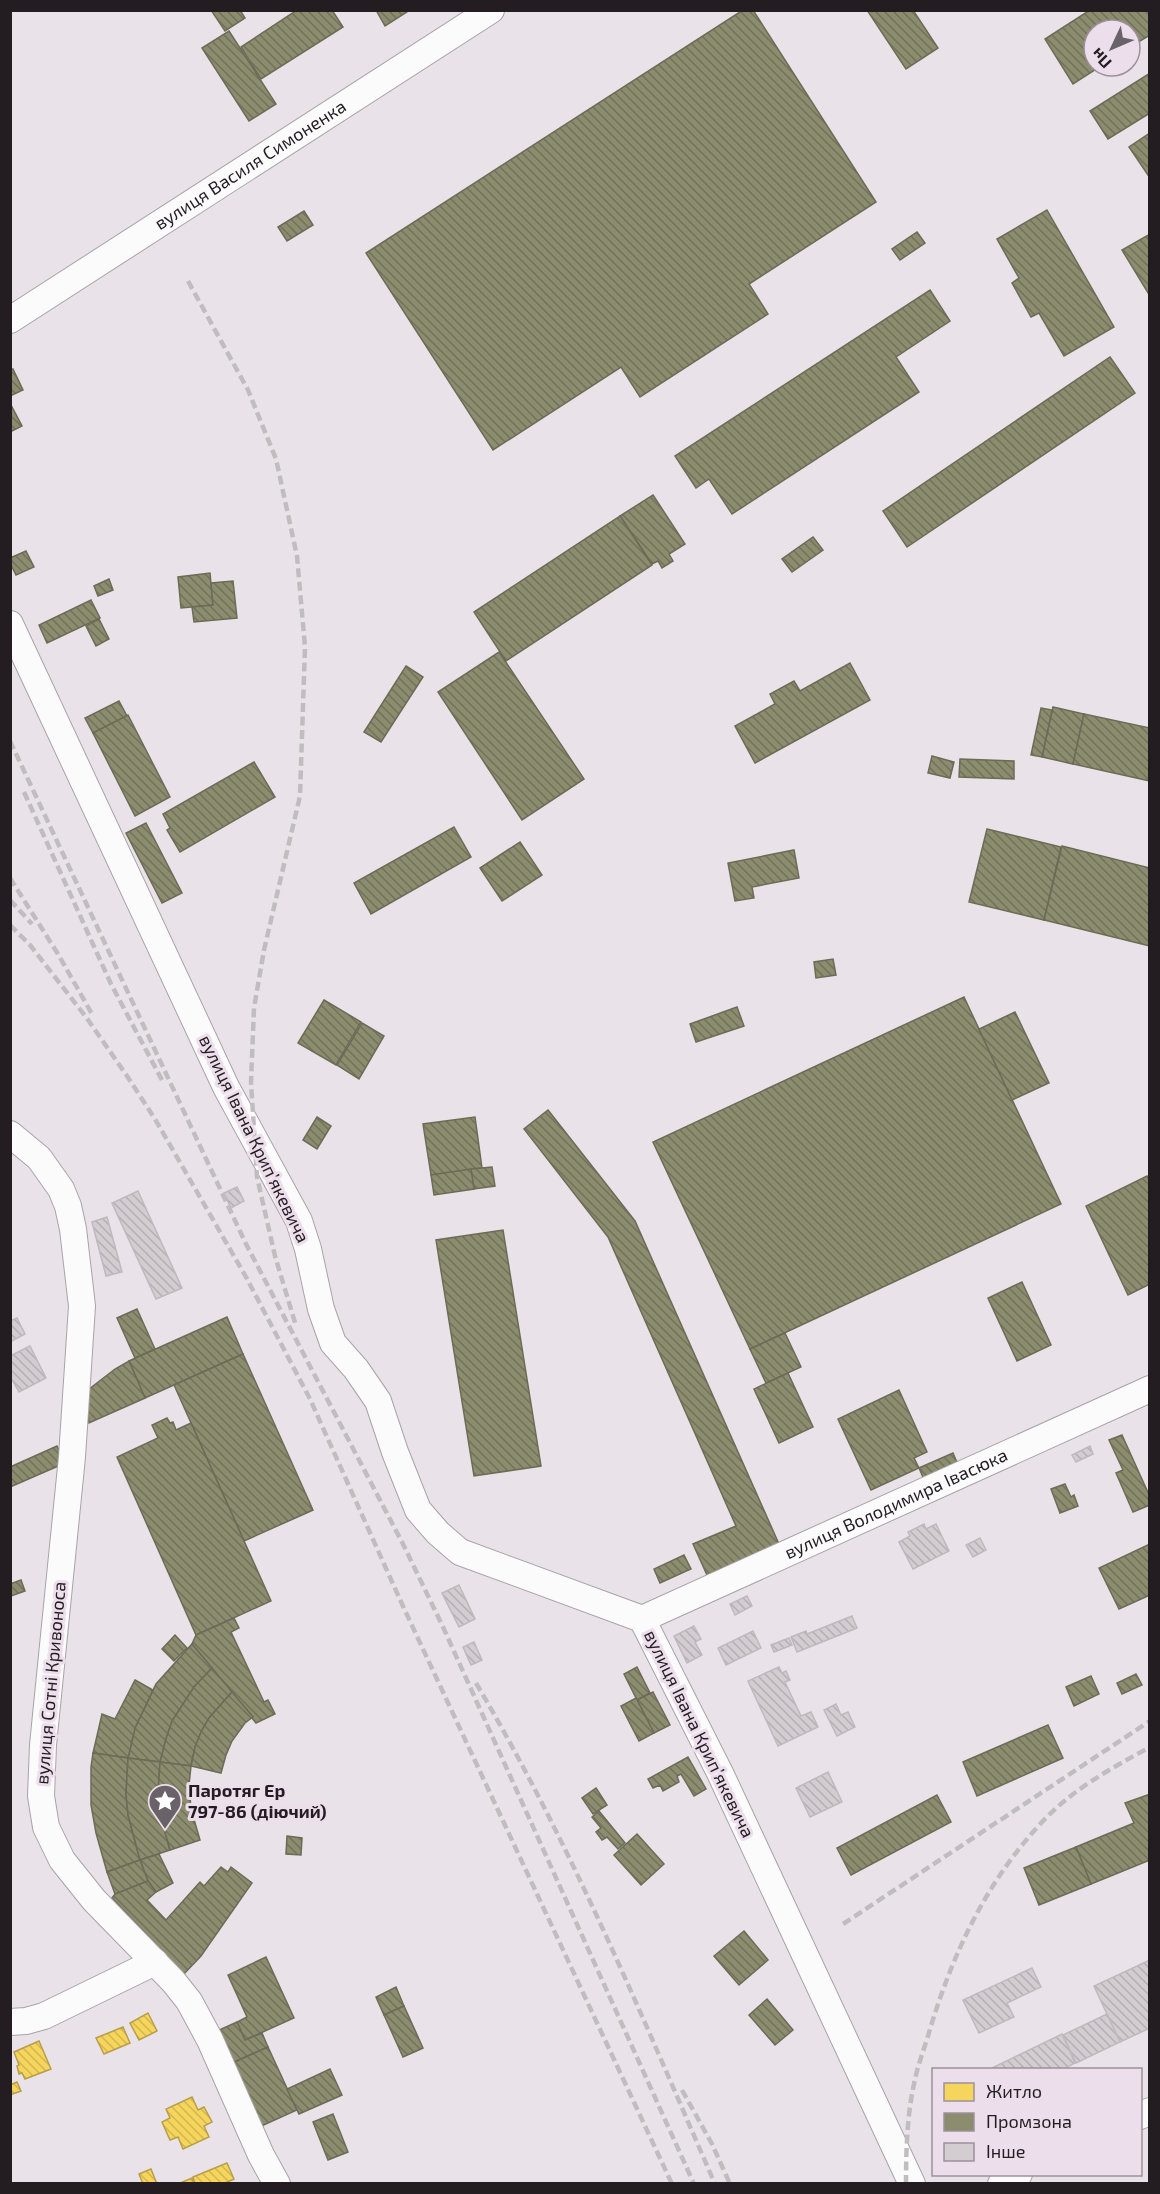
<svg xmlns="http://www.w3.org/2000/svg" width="1160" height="2194" viewBox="0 0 1160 2194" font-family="'Exo 2',sans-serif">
<defs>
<pattern id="homes-back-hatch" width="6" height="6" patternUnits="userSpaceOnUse" patternTransform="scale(1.5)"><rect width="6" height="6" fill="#f6d55c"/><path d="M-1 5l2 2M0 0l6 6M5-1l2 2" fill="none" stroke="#d3b650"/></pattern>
<pattern id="industry-back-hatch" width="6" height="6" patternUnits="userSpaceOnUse" patternTransform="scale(1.5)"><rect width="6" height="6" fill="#8c8c6e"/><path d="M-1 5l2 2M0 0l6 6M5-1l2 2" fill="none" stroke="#72725a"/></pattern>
<pattern id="building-back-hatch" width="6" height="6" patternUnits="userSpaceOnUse" patternTransform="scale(1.5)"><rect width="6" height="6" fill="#d3ccd1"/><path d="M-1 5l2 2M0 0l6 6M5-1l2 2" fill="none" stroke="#b5afb3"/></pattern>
</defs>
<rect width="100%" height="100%" fill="#eae2e9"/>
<g fill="url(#homes-back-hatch)" stroke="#b79e4b" stroke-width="1.5">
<path d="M148 2013 157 2031 139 2040 130 2023Z"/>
<path d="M123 2027 130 2043 104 2054 96 2038Z"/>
<path d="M39 2041 51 2069 25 2079 22 2073 19 2074 17 2066 19 2065 14 2052Z"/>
<path d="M17 2082 21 2091 10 2095V2085Z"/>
<path d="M192 2097 198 2110 204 2107 212 2122 204 2126 209 2137 183 2149 178 2137 170 2140 162 2122 170 2118 166 2109Z"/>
<path d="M227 2163 234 2179 223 2184H195L193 2177Z"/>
<path d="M151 2169 157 2184H143L139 2174Z"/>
<path d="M192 2178 194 2184H178Z"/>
</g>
<g fill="url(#industry-back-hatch)" stroke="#6c6b57" stroke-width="1.5">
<path d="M211 10H240L245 18 225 31Z"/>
<path d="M297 10H332L343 27 261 79 241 47Z"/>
<path d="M376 10H410L385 26Z"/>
<path d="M743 10H753L876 202 749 284 768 314 640 397 621 367 493 450 366 253Z"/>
<path d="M867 10H913L938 48 906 69Z"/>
<path d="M1090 10H1150V35L1130 47V30H1094V66H1101L1073 84 1045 39Z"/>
<path d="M229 31 276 104 249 121 202 48Z"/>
<path d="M1150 73V113L1108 139 1090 111Z"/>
<path d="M1150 133V178L1129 147Z"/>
<path d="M1047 210 1114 327 1064 356 1039 313 1031 317 1012 283 1019 278 997 239Z"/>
<path d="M304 211 313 225 287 241 278 227Z"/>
<path d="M917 232 925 243 900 260 892 249Z"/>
<path d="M1150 234V296L1122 250Z"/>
<path d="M930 290 950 321 896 357 919 392 732 514 709 479 696 488 675 456Z"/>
<path d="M1110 357 1135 393 907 547 883 511Z"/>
<path d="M13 369 23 390 10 396V370Z"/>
<path d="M10 403 22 426 10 432Z"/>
<path d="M653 495 685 544 669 554 673 561 662 568 658 561 652 564 620 516Z"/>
<path d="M620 516 652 565 506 661 474 612Z"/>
<path d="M813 537 823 550 792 572 782 559Z"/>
<path d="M26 551 34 567 16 575 10 563V558Z"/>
<path d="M210 573 213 605 181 608 178 577Z"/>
<path d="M109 579 113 590 98 596 94 586Z"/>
<path d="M233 581 237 618 194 622 192 607 213 605 211 583Z"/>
<path d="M91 600 100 618 47 643 39 625Z"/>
<path d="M99 619 109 639 96 646 86 626Z"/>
<path d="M499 652 584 779 522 820 438 692Z"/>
<path d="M850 663 870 700 755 763 735 726 775 704 770 694 794 681 800 691Z"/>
<path d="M406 666 423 677 381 742 364 732Z"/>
<path d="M119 701 127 716 93 733 85 718Z"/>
<path d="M1053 707 1084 714 1073 764 1042 757Z"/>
<path d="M1041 708 1052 710 1042 757 1031 755Z"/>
<path d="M1084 714 1150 728V781L1073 764Z"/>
<path d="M128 715 170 797 135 816 93 733Z"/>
<path d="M932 756 954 762 950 778 928 773Z"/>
<path d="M960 759 1014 761V779L959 777Z"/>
<path d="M254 762 275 797 180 852 167 830 170 828 163 814Z"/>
<path d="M146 823 182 893 162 903 126 833Z"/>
<path d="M454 827 471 857 371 914 354 883Z"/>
<path d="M987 829 1061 847 1044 920 969 902Z"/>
<path d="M520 842 542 875 502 901 480 868Z"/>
<path d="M1062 846 1150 868V946L1044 920Z"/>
<path d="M794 850 799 878 752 887 754 898 735 901 728 863Z"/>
<path d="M833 959 836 975 816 978 814 962Z"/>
<path d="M964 997 1061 1204 750 1349 653 1142Z"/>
<path d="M324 1000 361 1022 336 1065 298 1043Z"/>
<path d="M737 1007 744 1026 696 1042 690 1024Z"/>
<path d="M1015 1012 1049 1083 1012 1100 979 1029Z"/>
<path d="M362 1023 384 1036 359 1079 337 1065Z"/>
<path d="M548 1110 635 1221 779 1544 707 1575 693 1544 736 1526 608 1237 524 1129Z"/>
<path d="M317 1117 331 1126 317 1149 303 1140Z"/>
<path d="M475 1117 482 1168 431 1175 423 1124Z"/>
<path d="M492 1167 495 1186 474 1189 471 1169Z"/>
<path d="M471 1169 474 1189 434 1195 431 1175Z"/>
<path d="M1147 1176 1150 1182V1284L1128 1295 1086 1206Z"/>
<path d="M503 1230 541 1466 474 1476 436 1240Z"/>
<path d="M1022 1282 1051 1345 1017 1361 988 1298Z"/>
<path d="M137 1309 155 1349 135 1358 117 1318Z"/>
<path d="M227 1317 243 1354 145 1398 129 1361Z"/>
<path d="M785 1333 801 1367 766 1383 750 1349Z"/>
<path d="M243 1354 313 1510 244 1541 174 1385Z"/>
<path d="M129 1361 145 1398 89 1423 86 1397 88 1390 115 1369Z"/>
<path d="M788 1373 813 1427 779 1443 754 1389Z"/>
<path d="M899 1390 927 1452 914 1458 919 1468 871 1490 838 1419Z"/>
<path d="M167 1418 170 1423 173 1422 176 1430 191 1423 271 1601 196 1635 117 1457 158 1438 152 1425Z"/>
<path d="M1122 1435 1150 1497V1505L1133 1512 1116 1473 1123 1470 1109 1440Z"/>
<path d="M57 1446 65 1463 10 1487V1467Z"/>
<path d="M953 1453 959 1467 925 1482 919 1468Z"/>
<path d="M1065 1484 1071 1497 1074 1495 1078 1506 1060 1513 1051 1489Z"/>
<path d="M1150 1544V1595L1119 1609 1099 1568Z"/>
<path d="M684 1555 691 1569 660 1583 654 1569Z"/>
<path d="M21 1580 25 1591 11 1596 10 1584Z"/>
<path d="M234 1618 239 1628 231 1632 264 1702 268 1700 275 1714 256 1723 192 1644 196 1635Z"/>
<path d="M175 1635 187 1648 174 1661 162 1649Z"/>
<path d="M192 1644 212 1668 194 1687 172 1721 166 1739 160 1762 128 1758 135 1728 156 1684Z"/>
<path d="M637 1667 650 1693 637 1700 624 1674Z"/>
<path d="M212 1668 232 1692 209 1718 201 1732 195 1747 191 1766 160 1762 166 1739 172 1721 194 1687Z"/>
<path d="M1136 1674 1142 1685 1122 1694 1117 1683Z"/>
<path d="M1091 1676 1099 1694 1074 1706 1066 1687Z"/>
<path d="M135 1680 153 1690 135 1728 128 1758 93 1753 102 1714 115 1719Z"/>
<path d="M232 1692 253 1717 245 1723 232 1741 226 1755 221 1773 191 1766 195 1747 201 1732 209 1718Z"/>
<path d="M653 1692 670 1725 654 1733 637 1700Z"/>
<path d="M636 1698 654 1733 639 1741 621 1706Z"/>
<path d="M1048 1725 1063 1758 977 1796 963 1762Z"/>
<path d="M93 1753 128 1758 126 1794 128 1815 140 1860 107 1872 96 1833 91 1805V1767Z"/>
<path d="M688 1757 706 1789 694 1796 681 1774 677 1776 679 1782 663 1791 660 1785 653 1788 648 1779Z"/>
<path d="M128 1758 160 1762 158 1794 160 1814 170 1850 140 1860 128 1815 126 1794Z"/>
<path d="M160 1762 191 1766 189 1785 191 1809 200 1840 170 1850 160 1814 158 1794Z"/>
<path d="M596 1788 607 1805 593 1814 582 1798Z"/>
<path d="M1150 1794V1860L1091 1884 1076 1847 1134 1823 1125 1803Z"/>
<path d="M937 1795 951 1822 851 1875 837 1848Z"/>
<path d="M599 1811 625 1843 618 1849 607 1837 602 1840 596 1832 601 1828 592 1817Z"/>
<path d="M637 1834 664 1864 641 1885 614 1855Z"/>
<path d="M287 1836 302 1838 301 1855 286 1854Z"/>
<path d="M1076 1847 1091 1884 1039 1905 1024 1868Z"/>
<path d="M159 1854 173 1883 156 1892 148 1881 140 1860Z"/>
<path d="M140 1860 148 1881 115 1894 107 1872Z"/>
<path d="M221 1867 228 1872 231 1867 252 1883 201 1956 184 1974 112 1898 115 1894 148 1881 156 1892 147 1900 166 1920 200 1882 204 1886Z"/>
<path d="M744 1931 768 1960 739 1985 714 1956Z"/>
<path d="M266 1957 294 2018 245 2040 237 2022 247 2017 228 1975Z"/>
<path d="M396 1987 404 2006 384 2015 376 1997Z"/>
<path d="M767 1999 793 2030 775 2045 749 2015Z"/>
<path d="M404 2006 423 2048 403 2057 384 2015Z"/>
<path d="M237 2022 245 2040 262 2033 268 2047 234 2062 219 2030Z"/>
<path d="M268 2047 297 2110 257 2128 228 2065Z"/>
<path d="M330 2069 342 2095 299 2114 287 2089Z"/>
<path d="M333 2114 348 2152 328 2160 313 2122Z"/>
</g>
<g fill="url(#building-back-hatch)" stroke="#bfb9be" stroke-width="1.5">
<path d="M237 1187 244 1201 231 1208 224 1193Z"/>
<path d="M138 1191 182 1288 156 1299 112 1203Z"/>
<path d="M107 1217 122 1272 106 1276 92 1222Z"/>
<path d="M17 1318 25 1334 10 1342V1321Z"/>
<path d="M30 1346 46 1378 19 1392 10 1376V1356Z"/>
<path d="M1090 1446 1093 1454 1076 1462 1072 1455Z"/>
<path d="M924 1524 926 1529 936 1524 949 1551 913 1569 899 1542 910 1536 908 1532Z"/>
<path d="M980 1538 986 1550 973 1557 966 1545Z"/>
<path d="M459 1585 475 1619 459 1627 442 1593Z"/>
<path d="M747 1596 752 1606 735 1615 730 1604Z"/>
<path d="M852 1616 857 1628 797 1652 791 1637 806 1631 807 1634Z"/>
<path d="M694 1626 701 1639 695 1642 702 1655 687 1663 674 1636Z"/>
<path d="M753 1631 761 1648 726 1665 718 1648Z"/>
<path d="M789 1638 792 1645 774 1652 771 1645Z"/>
<path d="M474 1642 482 1660 471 1665 463 1647Z"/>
<path d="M779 1667 782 1673 786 1671 790 1680 785 1682 801 1716 811 1712 818 1727 778 1746 748 1681Z"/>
<path d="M836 1704 841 1715 848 1712 855 1727 837 1736 824 1710Z"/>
<path d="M828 1772 842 1802 810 1817 796 1788Z"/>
<path d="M1150 1960V2028L1120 2042 1094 1986Z"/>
<path d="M1032 1968 1041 1987 1007 2003 1014 2017 979 2033 963 2000Z"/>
<path d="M1107 2014 1120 2042 1076 2063 1063 2035Z"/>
<path d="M1062 2034 1075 2063 1062 2070H988Z"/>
</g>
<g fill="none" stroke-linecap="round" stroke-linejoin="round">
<g stroke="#a9a3a8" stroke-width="28">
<g id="street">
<path id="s1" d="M10 320 491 10"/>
<path d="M10 624 226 1087 299 1221 308 1249 321 1309 333 1343 356 1369 378 1401 395 1452 418 1510 438 1533 460 1552 642 1619 720 1773 912 2184"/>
<path d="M10 1134 39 1158 61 1189 68 1206 73 1229 82 1306 72 1457 43 1745 41 1796 46 1827 62 1860 94 1900 173 1981 189 2001 210 2040 261 2155 277 2184"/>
<path id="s2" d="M642 1619 1150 1389"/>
<path d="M10 2022 26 2021 44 2016 155 1962"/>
<path d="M1140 2116 1150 2111"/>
<path d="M1001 2184 1019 2174"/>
</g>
</g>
<use href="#street" stroke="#fcfbfc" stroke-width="26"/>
<g stroke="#c0bdbf" stroke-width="4.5" stroke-dasharray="9 4.5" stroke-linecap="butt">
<path d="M188 281 248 390 276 459 297 556 305 647 300 796 264 950 254 1008 251 1082 257 1177 275 1256 296 1326"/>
<path d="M10 741 246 1244 403 1544 443 1627 694 2184"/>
<path d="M24 792 111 984 163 1082"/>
<path d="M10 878 58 954 92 1014"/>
<path d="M10 900 32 924"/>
<path d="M10 925 30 945 86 1017 127 1076 155 1119 246 1277 310 1399 402 1604 672 2184"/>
<path d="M476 1683C570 1842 641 2014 715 2184"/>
<path d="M843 1924 1150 1721"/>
<path d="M682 2090 712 2144 730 2184"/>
<path d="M906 2184C906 2151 907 2116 914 2084 917 2068 923 2052 928 2036 951 1957 985 1883 1042 1822 1073 1789 1110 1769 1150 1747"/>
</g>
</g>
<defs>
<g id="sight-pin" transform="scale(1.725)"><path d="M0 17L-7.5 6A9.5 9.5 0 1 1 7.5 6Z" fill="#696268" stroke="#eddeec"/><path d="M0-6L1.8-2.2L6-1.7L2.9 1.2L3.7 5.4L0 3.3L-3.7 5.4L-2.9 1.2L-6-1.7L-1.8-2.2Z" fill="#fff"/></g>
</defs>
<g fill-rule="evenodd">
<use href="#sight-pin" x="165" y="1801"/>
</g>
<g text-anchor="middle" stroke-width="6" stroke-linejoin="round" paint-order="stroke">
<g font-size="18" fill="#231d22" stroke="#eddeec">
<text dy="6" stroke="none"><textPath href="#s1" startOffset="286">вулиця Василя Симоненка</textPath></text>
<text transform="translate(254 1139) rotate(64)" y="6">вулиця Івана Крипʼякевича</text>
<text dy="6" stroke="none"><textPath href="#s2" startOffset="279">вулиця Володимира Івасюка</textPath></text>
<text transform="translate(51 1683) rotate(-85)" y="6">вулиця Сотні Кривоноса</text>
<text transform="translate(699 1734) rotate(64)" y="6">вулиця Івана Крипʼякевича</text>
</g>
<g font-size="18" font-weight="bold" fill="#231d22" stroke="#eddeec" text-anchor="start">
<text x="188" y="1797">Паротяг Ер<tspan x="188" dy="21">797-86 (діючий)</tspan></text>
</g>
</g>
<rect width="1160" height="2194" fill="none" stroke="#231d22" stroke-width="24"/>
<rect x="932" y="2068" width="210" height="108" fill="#eddeec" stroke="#9c919b" stroke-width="1.5"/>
<rect x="944" y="2083" width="30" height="18" fill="#f6d55c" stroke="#9c919b" stroke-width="1.5"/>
<text x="986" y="2098" font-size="18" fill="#231d22">Житло</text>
<rect x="944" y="2113" width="30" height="18" fill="#8c8c6e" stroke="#9c919b" stroke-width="1.5"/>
<text x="986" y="2128" font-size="18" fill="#231d22">Промзона</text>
<rect x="944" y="2143" width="30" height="18" fill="#d3ccd1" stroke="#9c919b" stroke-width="1.5"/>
<text x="986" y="2158" font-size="18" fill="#231d22">Інше</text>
<g transform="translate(1112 48) rotate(226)"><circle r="28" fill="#eddeec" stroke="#9c919b" stroke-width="1.5"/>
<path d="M0-4.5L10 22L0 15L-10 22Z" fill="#696268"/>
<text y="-9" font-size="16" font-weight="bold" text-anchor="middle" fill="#231d22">Пн</text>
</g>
</svg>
